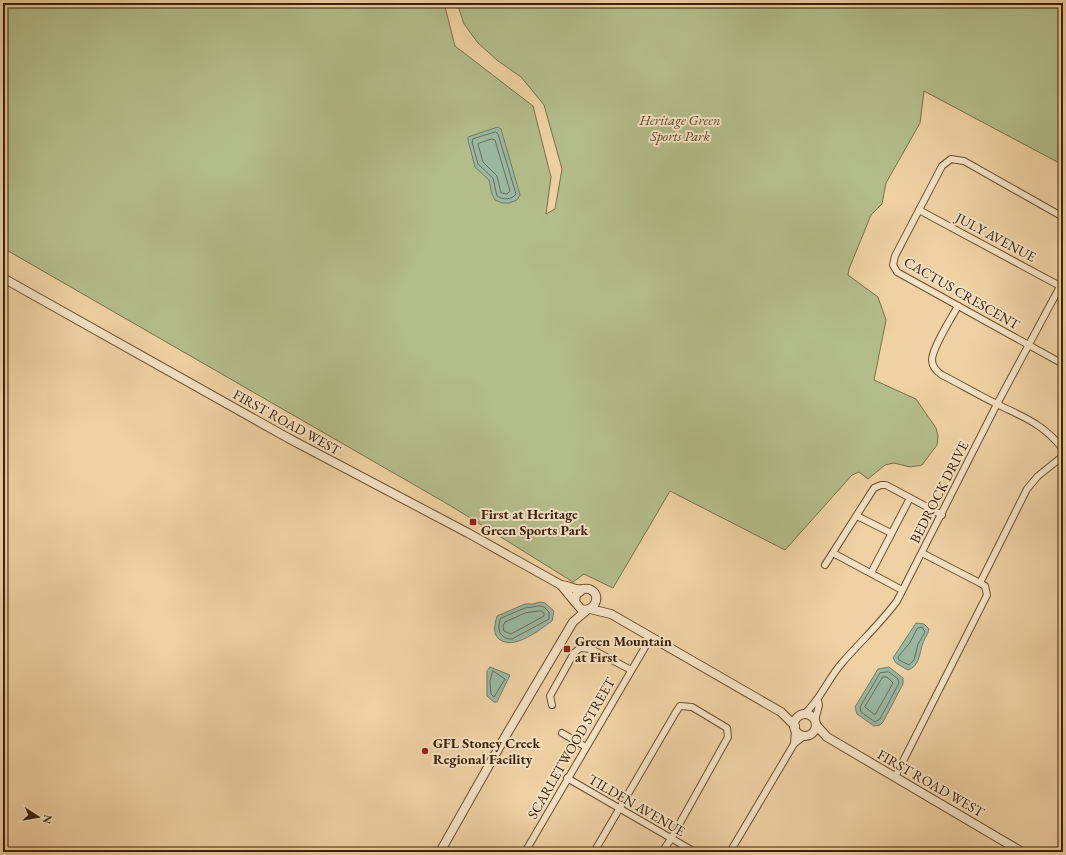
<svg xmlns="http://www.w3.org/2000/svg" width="1066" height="855" viewBox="0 0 1066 855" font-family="'EB Garamond',serif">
<rect width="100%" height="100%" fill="#efd1a4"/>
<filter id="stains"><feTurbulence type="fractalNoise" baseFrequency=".005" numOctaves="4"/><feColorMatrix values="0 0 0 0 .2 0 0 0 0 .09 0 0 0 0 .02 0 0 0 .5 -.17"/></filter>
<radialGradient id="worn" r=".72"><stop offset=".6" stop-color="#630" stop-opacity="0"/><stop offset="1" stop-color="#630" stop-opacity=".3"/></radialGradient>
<path fill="#b3bd8a" stroke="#786f48" d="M3 3H444L455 46 533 106 551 177 546 214 555 209 562 169 544 105 521 77 498 61 478 43 464 24 457 3H1063V165L924 91 920 123 886 183 882 204 871 215 849 269 848 275 878 297 886 320 874 380 916 399 936 428 938 436 937 445 922 465 910 467 894 463 885 465 868 479 859 472 852 475 785 550 670 491 613 588 584 574 573 582 451 506 3 248Z"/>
<g fill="#9ab7a2" stroke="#747b64">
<path d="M498 127 501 129 520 195 517 200 509 203H502L495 200 492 194 489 180 475 167 468 140V137Z"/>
<path d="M540 602 545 603 554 611 552 621C539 630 514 651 499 639 492 633 495 624 497 616L525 604H533Z"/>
<path d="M916 623 924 624 929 629C928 635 923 640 922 646 919 656 919 666 908 670L896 663 893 658Z"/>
<path d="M490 667 510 675 497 702H494L487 696V671Z"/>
<path d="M889 667 903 678V684L883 722 880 725 874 726 857 714 855 707 878 669Z"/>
</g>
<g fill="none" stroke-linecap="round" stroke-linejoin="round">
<g stroke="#6b6c54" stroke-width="1">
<path d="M496 132 498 134 516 194C512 200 503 200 497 196L493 178 478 164 472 142 473 139Z"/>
<path d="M492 139 495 140 510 191 507 194 501 193 497 176 483 162 478 144Z"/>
<path d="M540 606 544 607 549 612V619L512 639C500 639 496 629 501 618L525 608Z"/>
<path d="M541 611 544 613V616L511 634 504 631 503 626 505 622 525 613Z"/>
<path d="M918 628 922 627 925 632 918 644 914 660 909 665 899 660 898 657 909 644Z"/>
<path d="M493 671 505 679 494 697 491 694 490 682Z"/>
<path d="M889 672 898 679 899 683 880 719 875 722 861 712 860 707 880 673Z"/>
<path d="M883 677H887L893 683 875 715 865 707Z"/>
</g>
<path stroke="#747b64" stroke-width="1.5" d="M778 6V3"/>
<g stroke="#694d2e" stroke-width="8">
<g id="minor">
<path d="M919 210 1060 286"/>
<path d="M1063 217 964 161 951 159 942 166 895 256 893 265 897 272 1063 364"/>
<path d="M958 306C952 317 932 348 932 360 932 367 936 371 942 375 960 384 978 395 997 404 1025 418 1042 423 1063 449"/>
<path d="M857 516 891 533"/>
<path d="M833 553 902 590"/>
<path d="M825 565 874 488 881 485H886L942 515"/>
<path d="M871 573 910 498"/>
<path d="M980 583 1027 489 1038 476 1063 456"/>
<path d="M552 705 550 696 574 653 580 648 591 649 631 670"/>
<path d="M803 715C820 701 827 680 842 663 860 642 880 624 897 601L997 404 1063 281"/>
<path d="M815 721 819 705 818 701"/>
<path d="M562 733 586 747"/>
<path d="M794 744 804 736"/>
<path d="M895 777 987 595 985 586 980 583 922 553"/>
<path d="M567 778 695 852"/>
<path d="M525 852 651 637"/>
<path d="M594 852 676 712 680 706 692 707 727 728 728 737 671 839 662 852"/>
<path d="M730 852 794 744 795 729"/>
</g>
</g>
<g stroke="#694d2e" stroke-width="10">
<g id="tertiary">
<path d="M3 278 288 438 468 533 561 585 575 602"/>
<path d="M561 585C567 585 571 588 576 589 580 590 585 588 589 589 603 594 595 613 581 609L575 602 576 595 583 589"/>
<path d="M590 609 611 614 781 712 795 726"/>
<circle cx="805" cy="725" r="11"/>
<path d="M816 725 827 737 1022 852"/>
<path d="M440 852 505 737 573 622 587 610"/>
</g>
</g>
<use href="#minor" stroke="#f5e1c4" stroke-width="6"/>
<use href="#tertiary" stroke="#f5e1c4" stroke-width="8"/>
</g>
<g fill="#8f2418" stroke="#f5e1c4" stroke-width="1.5">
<rect x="469" y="518" width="8" height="8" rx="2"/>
<rect x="563" y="645" width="8" height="8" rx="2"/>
<circle cx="425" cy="751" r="4"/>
</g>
<g text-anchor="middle" stroke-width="4" stroke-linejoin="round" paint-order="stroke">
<g font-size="14" font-style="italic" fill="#5a4828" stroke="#f5e1c4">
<text x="680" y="125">Heritage Green<tspan x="680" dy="16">Sports Park</tspan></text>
</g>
<g font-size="14" fill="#3c2107" stroke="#f5e1c4">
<text transform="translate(996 237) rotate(28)" y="5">JULY AVENUE</text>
<text transform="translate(962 293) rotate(30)" y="5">CACTUS CRESCENT</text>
<text transform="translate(287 422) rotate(29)" y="5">FIRST ROAD WEST</text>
<text transform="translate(939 492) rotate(-63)" y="5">BEDROCK DRIVE</text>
<text transform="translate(571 748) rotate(-60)" y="5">SCARLETWOOD STREET</text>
<text transform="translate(931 783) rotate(30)" y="5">FIRST ROAD WEST</text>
<text transform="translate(637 805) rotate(30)" y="5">TILDEN AVENUE</text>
</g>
<g font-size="14" font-weight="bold" fill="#3c2107" stroke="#f5e1c4" text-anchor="start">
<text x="481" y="519">First at Heritage<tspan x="481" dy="16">Green Sports Park</tspan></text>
<text x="575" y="646">Green Mountain<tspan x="575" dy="16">at First</tspan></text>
<text x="433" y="748">GFL Stoney Creek<tspan x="433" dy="16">Regional Facility</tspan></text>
</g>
</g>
<rect width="1066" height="855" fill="none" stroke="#efd1a4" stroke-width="16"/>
<rect x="4" y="4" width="1058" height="847" fill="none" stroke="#3c2107" stroke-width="2"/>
<rect x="8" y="8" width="1050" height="839" fill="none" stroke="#3c2107"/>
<g transform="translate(38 817) rotate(102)" stroke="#f5e1c4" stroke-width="3" paint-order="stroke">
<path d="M0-3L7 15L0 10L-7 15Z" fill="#3c2107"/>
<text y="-6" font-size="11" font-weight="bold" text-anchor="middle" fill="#3c2107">N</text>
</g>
<rect width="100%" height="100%" filter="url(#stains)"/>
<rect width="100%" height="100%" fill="url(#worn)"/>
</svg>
